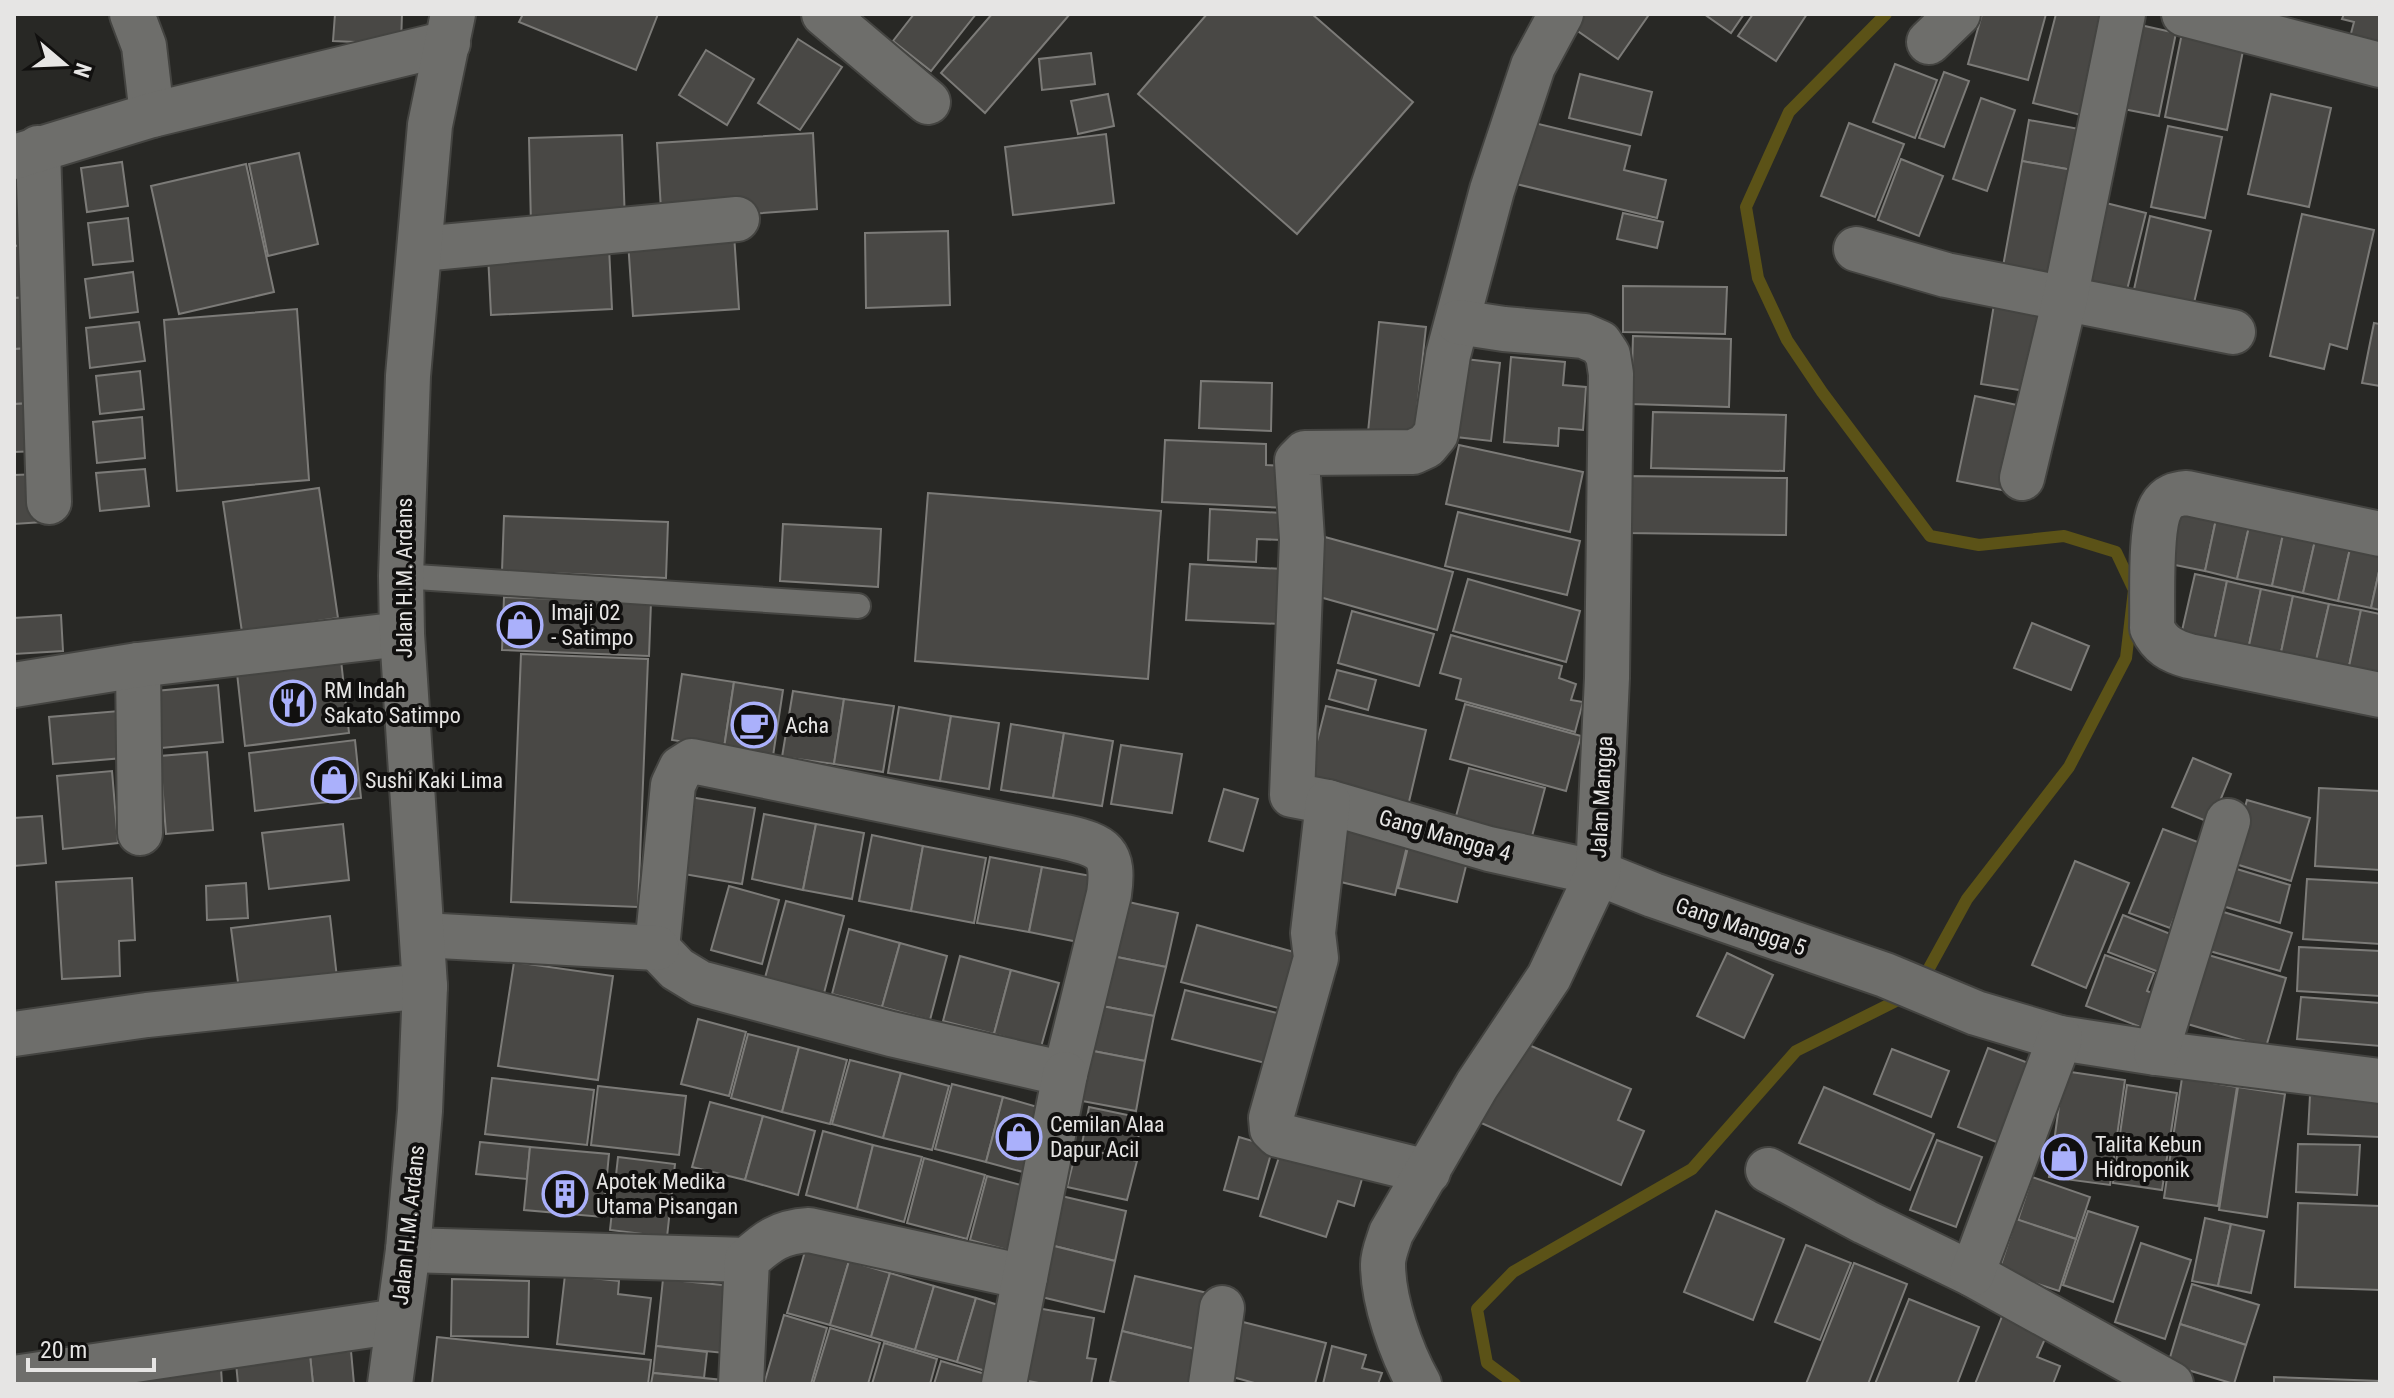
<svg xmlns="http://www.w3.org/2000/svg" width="2394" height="1398" viewBox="0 0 2394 1398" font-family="'Roboto Condensed',sans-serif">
<rect width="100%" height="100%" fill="#282825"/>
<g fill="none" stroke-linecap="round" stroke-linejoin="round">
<g stroke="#5b5217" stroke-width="12">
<path d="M1886 14 1789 112 1746 207 1758 278 1787 340 1822 392 1930 536 1979 545 2064 536 2116 552 2134 590 2126 658 2069 767 1967 899 1922 981"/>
<path d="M1515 1384 1487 1363 1477 1309 1513 1272 1692 1169 1796 1051 1906 996"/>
</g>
</g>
<g fill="#494845" stroke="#7c7b78" stroke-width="2">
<path d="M335 14H402L401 44 333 41Z"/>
<path d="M523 14H658L636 70 519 22Z"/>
<path d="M914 14H976L931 71 893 41Z"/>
<path d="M992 14H1070L985 113 941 73Z"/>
<path d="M1207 14H1312L1413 102 1297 234 1138 94Z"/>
<path d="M1577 14H1645L1648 16 1618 59 1569 25Z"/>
<path d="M1704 14H1744L1731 33Z"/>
<path d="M1753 14H1807L1776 61 1738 36Z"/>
<path d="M1982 14H2046L2028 80 1968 64Z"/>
<path d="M2056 14H2104L2089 117 2033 103Z"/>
<path d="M2344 14H2380V46L2350 37 2354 22 2342 19Z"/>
<path d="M2127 22 2176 33 2159 116 2108 106Z"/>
<path d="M2182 33 2244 46 2227 130 2165 117Z"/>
<path d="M798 39 842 67 800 130 758 103Z"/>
<path d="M706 50 754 79 727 125 679 95Z"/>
<path d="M1091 53 1095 84 1042 90 1039 59Z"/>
<path d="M1895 64 1937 80 1915 138 1873 122Z"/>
<path d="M1944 72 1969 81 1944 147 1919 138Z"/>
<path d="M1580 74 1652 92 1641 135 1569 118Z"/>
<path d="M1108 94 1114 126 1078 134 1071 101Z"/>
<path d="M2271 94 2331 108 2309 207 2248 194Z"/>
<path d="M1981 98 2015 110 1987 191 1953 179Z"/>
<path d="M1522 120 1630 146 1624 170 1666 180 1657 218 1508 182Z"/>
<path d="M2029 120 2085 130 2078 171 2022 161Z"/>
<path d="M1849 123 1904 144 1875 217 1821 196Z"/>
<path d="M2168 126 2222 137 2205 218 2151 207Z"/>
<path d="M813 133 817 209 750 214 661 210 657 143Z"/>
<path d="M1106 134 1114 203 1013 215 1005 147Z"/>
<path d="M622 135 625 223 531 226 529 138Z"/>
<path d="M299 153 318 244 268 256 249 164Z"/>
<path d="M1901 159 1943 176 1919 236 1878 220Z"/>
<path d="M2022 161 2078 171 2058 282 2002 272Z"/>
<path d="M122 162 128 206 87 212 81 168Z"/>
<path d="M246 164 274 292 179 314 151 186Z"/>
<path d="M29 198 30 245 14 246V199Z"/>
<path d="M2094 200 2146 213 2125 298 2073 285Z"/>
<path d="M1623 213 1663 222 1657 248 1617 239Z"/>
<path d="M2302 214 2374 230 2347 349 2330 344 2324 369 2270 356Z"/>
<path d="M2150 216 2211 231 2193 307 2133 294Z"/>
<path d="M128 218 133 261 93 265 88 223Z"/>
<path d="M948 231 950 305 866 308 865 233Z"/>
<path d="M734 234 739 309 633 316 628 241Z"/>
<path d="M30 245 33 297 14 298V246Z"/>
<path d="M609 247 612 309 491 315 488 254Z"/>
<path d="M133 272 138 312 90 318 85 279Z"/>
<path d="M1623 286 1727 287 1725 334 1623 332Z"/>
<path d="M33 297 35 348 14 349V298Z"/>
<path d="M1995 298 2047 306 2032 392 1981 384Z"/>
<path d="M297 309 309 480 177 491 164 320Z"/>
<path d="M139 322 145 361 90 368 86 328Z"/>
<path d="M1379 322 1426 327 1414 437 1368 432Z"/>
<path d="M2374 323 2380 324V386L2362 383Z"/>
<path d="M1633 336 1731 339 1729 407 1631 404Z"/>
<path d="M35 348 37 403 14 404V349Z"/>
<path d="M1511 357 1565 362 1563 385 1586 387 1583 430 1559 428 1558 446 1504 442Z"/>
<path d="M1456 358 1500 363 1491 441 1447 436Z"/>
<path d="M140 371 144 409 100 414 96 376Z"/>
<path d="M1201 381 1272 383 1271 431 1199 428Z"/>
<path d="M1975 396 2031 408 2012 492 1957 481Z"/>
<path d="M37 403 39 451 14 452V404Z"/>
<path d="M1653 412 1786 415 1784 471 1651 468Z"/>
<path d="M142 417 145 458 97 463 93 422Z"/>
<path d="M1165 440 1266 444V465L1291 466 1288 508 1162 502Z"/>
<path d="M1459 445 1583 472 1570 532 1446 504Z"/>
<path d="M145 469 149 506 100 511 96 473Z"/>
<path d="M41 474 43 522 14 524V475Z"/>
<path d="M1627 476 1787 478 1786 535 1626 533Z"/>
<path d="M319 488 338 618 242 632 223 502Z"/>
<path d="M928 493 1161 511 1148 679 915 661Z"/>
<path d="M2179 502 2218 510 2205 571 2165 563Z"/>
<path d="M1210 509 1282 513 1281 540 1257 539 1256 562 1208 560Z"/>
<path d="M2218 510 2251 518 2237 579 2205 571Z"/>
<path d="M1458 512 1580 541 1567 595 1445 566Z"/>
<path d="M504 516 668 522 666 578 502 571Z"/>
<path d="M2251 518 2285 525 2272 586 2237 579Z"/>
<path d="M783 524 881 529 878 587 780 581Z"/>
<path d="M2285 525 2317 532 2303 593 2272 586Z"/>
<path d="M2317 532 2352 540 2338 601 2303 593Z"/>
<path d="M1325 537 1453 572 1437 630 1309 594Z"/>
<path d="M2352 540 2380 546V567L2371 608 2338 601Z"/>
<path d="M1190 564 1283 569 1280 624 1186 620Z"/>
<path d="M2380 567V610L2371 608Z"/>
<path d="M2195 574 2227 581 2214 642 2181 635Z"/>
<path d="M1468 579 1580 611 1566 662 1453 631Z"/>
<path d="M2227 581 2261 589 2248 650 2214 642Z"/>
<path d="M2261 589 2293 596 2280 657 2248 650Z"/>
<path d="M2293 596 2329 604 2315 665 2280 657Z"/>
<path d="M504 597 651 602 649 656 502 650Z"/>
<path d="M2329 604 2361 610 2348 671 2315 665Z"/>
<path d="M2361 610 2380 614V678L2348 671Z"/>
<path d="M1352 611 1434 634 1419 686 1338 663Z"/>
<path d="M61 615 63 651 14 654V618Z"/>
<path d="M2032 623 2089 646 2071 690 2014 668Z"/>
<path d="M1451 635 1562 666 1559 678 1576 684 1571 700 1583 702 1575 732 1456 699 1461 679 1440 673Z"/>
<path d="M521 654 648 659 638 907 511 902Z"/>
<path d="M341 660 349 733 245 746 237 673Z"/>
<path d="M1337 670 1376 680 1368 710 1329 699Z"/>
<path d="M682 674 734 682 724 748 672 740Z"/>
<path d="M734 682 783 690 773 756 724 748Z"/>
<path d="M218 685 223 742 151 749 145 692Z"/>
<path d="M793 691 844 699 834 764 782 757Z"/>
<path d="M844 699 894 706 883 772 834 764Z"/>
<path d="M1465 704 1581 736 1566 791 1450 759Z"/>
<path d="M1326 706 1426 730 1408 806 1307 781Z"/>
<path d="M899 707 951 716 940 781 888 773Z"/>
<path d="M119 711 123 758 53 764 49 717Z"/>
<path d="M951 716 999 723 989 789 940 781Z"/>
<path d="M1011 724 1064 733 1053 798 1001 790Z"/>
<path d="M1064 733 1113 741 1102 806 1053 798Z"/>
<path d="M355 740 361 798 255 811 249 753Z"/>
<path d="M1121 745 1182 754 1172 813 1111 804Z"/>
<path d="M207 752 213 830 166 834 160 756Z"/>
<path d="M2193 758 2231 774 2211 823 2172 807Z"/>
<path d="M1469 768 1545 788 1528 851 1452 831Z"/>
<path d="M112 771 118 843 63 849 57 776Z"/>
<path d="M2319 788 2380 791V870L2315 866Z"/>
<path d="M1224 789 1258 799 1243 851 1209 841Z"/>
<path d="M690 797 755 808 742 884 678 873Z"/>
<path d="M2247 800 2310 818 2291 881 2229 862Z"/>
<path d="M764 814 816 824 803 890 752 879Z"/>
<path d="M42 816 46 863 14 866V818Z"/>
<path d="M343 824 349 880 269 889 262 833Z"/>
<path d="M816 824 864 833 852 899 803 890Z"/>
<path d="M1337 824 1408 842 1395 895 1324 878Z"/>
<path d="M2163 829 2203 844 2170 928 2129 913Z"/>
<path d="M872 835 923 846 911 911 859 901Z"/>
<path d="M1409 843 1468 858 1457 902 1398 888Z"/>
<path d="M923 846 986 858 974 923 911 911Z"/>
<path d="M990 857 1042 867 1029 932 977 923Z"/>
<path d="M2075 861 2129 883 2086 988 2032 965Z"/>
<path d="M1042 867 1091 876 1078 942 1029 932Z"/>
<path d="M2230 867 2290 885 2280 923 2219 905Z"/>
<path d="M132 878 135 940 119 941 120 976 62 979 56 882Z"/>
<path d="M2307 879 2380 883V944L2303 939Z"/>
<path d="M246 883 248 918 207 920 206 886Z"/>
<path d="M729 886 779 900 762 964 711 950Z"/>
<path d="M786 901 844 916 822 1001 763 985Z"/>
<path d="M1124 901 1178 913 1166 967 1112 956Z"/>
<path d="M2217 910 2292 933 2280 971 2206 950Z"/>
<path d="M2123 915 2183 939 2169 976 2108 952Z"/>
<path d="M330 916 337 978 239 990 231 928Z"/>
<path d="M1197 925 1301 954 1286 1010 1181 982Z"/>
<path d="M849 929 900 943 882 1007 832 994Z"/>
<path d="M900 943 947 956 930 1020 882 1007Z"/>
<path d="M2299 947 2380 951V996L2297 991Z"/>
<path d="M1727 953 1773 975 1744 1038 1697 1016Z"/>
<path d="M2205 954 2286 978 2266 1047 2184 1023Z"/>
<path d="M2105 955 2154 973 2147 991 2163 998 2151 1031 2086 1006Z"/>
<path d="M960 956 1011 970 994 1034 943 1021Z"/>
<path d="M1112 956 1166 967 1154 1016 1102 1006Z"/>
<path d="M514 962 613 976 598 1080 498 1066Z"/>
<path d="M1011 970 1059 983 1041 1047 994 1034Z"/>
<path d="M1185 990 1285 1015 1273 1065 1172 1039Z"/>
<path d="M2301 997 2380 1003V1046L2297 1039Z"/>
<path d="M1102 1006 1154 1016 1145 1061 1093 1051Z"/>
<path d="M698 1019 746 1032 729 1096 681 1084Z"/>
<path d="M748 1034 799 1047 782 1112 731 1098Z"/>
<path d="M1515 1039 1631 1089 1618 1120 1644 1131 1621 1185 1479 1122Z"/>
<path d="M799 1047 847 1060 830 1124 782 1112Z"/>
<path d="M1988 1048 2034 1065 2004 1145 1958 1127Z"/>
<path d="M1892 1049 1949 1071 1931 1117 1874 1094Z"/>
<path d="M1093 1051 1145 1061 1136 1111 1082 1101Z"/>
<path d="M850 1060 901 1073 883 1138 832 1124Z"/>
<path d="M2064 1071 2125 1080 2110 1185 2049 1177Z"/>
<path d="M901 1073 949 1086 932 1150 883 1138Z"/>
<path d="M492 1078 594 1090 587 1145 485 1134Z"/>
<path d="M2182 1078 2237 1087 2218 1206 2164 1198Z"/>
<path d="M952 1084 1003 1097 986 1162 935 1149Z"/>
<path d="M2127 1085 2177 1093 2162 1190 2113 1183Z"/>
<path d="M598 1086 686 1096 679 1155 591 1145Z"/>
<path d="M1824 1087 1934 1134 1910 1190 1799 1143Z"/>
<path d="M2238 1087 2285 1094 2267 1217 2219 1210Z"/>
<path d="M2310 1095 2380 1099V1137L2308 1134Z"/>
<path d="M1003 1097 1051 1111 1034 1175 986 1162Z"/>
<path d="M710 1102 763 1116 745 1180 692 1167Z"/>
<path d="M1089 1107 1142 1118 1135 1155 1082 1144Z"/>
<path d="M763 1116 815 1131 798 1195 745 1180Z"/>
<path d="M823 1131 873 1145 857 1209 806 1195Z"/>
<path d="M1239 1137 1273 1147 1258 1199 1224 1190Z"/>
<path d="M1937 1140 1982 1157 1956 1227 1910 1210Z"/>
<path d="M480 1142 530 1147 527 1179 476 1174Z"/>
<path d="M2298 1144 2360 1145 2357 1195 2296 1192Z"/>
<path d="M873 1145 922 1157 904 1222 857 1209Z"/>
<path d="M530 1147 609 1154 603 1217 524 1210Z"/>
<path d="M1077 1147 1137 1161 1127 1200 1067 1187Z"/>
<path d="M1280 1154 1362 1179 1354 1206 1338 1201 1326 1237 1260 1216Z"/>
<path d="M618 1157 675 1164 667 1237 610 1230Z"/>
<path d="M924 1158 985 1175 967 1239 907 1223Z"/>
<path d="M987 1176 1036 1189 1019 1253 970 1240Z"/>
<path d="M2032 1177 2090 1197 2076 1239 2018 1220Z"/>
<path d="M1057 1195 1126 1211 1115 1261 1046 1244Z"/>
<path d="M2298 1203 2380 1206V1290L2295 1287Z"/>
<path d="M1716 1211 1784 1239 1753 1320 1684 1292Z"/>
<path d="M2088 1211 2138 1227 2113 1302 2063 1285Z"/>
<path d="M2205 1218 2231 1224 2218 1286 2192 1281Z"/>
<path d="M2016 1219 2076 1239 2059 1291 1999 1271Z"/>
<path d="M2231 1224 2264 1231 2251 1293 2218 1286Z"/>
<path d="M2141 1243 2191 1260 2165 1339 2115 1322Z"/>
<path d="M1046 1244 1115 1261 1104 1312 1033 1295Z"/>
<path d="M1806 1245 1851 1263 1820 1340 1775 1322Z"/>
<path d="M806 1248 849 1261 830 1325 787 1313Z"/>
<path d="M849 1261 890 1273 871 1337 830 1325Z"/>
<path d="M1854 1263 1907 1284 1868 1384H1806Z"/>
<path d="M890 1273 934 1286 915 1350 871 1337Z"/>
<path d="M565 1275 619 1281 618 1294 651 1298 644 1354 557 1344Z"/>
<path d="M1135 1276 1216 1295 1203 1351 1122 1331Z"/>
<path d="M452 1279 529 1281 528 1337 451 1336Z"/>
<path d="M663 1279 732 1286 724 1353 656 1346Z"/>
<path d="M2192 1284 2259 1305 2246 1345 2180 1324Z"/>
<path d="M934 1286 976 1298 957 1362 915 1350Z"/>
<path d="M976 1298 1014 1310 995 1374 957 1362Z"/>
<path d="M1909 1299 1979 1327 1957 1384H1875Z"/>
<path d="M1037 1308 1094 1318 1087 1358 1096 1359 1091 1384H1044L1023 1380Z"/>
<path d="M2003 1314 2048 1332 2037 1357 2060 1366 2053 1384H1975Z"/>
<path d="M784 1315 827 1328 811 1384H764Z"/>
<path d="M1243 1322 1326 1343 1315 1384H1258L1229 1376Z"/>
<path d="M2180 1324 2246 1345 2234 1384 2168 1364Z"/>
<path d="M830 1328 880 1343 868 1384H813Z"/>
<path d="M1122 1331 1203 1351 1195 1384H1121L1110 1381Z"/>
<path d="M437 1337 651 1360 648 1384H432Z"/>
<path d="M884 1343 937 1359 930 1384H872Z"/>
<path d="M656 1346 707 1352 704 1378 653 1373Z"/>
<path d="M1332 1346 1366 1355 1362 1368 1382 1373 1378 1384H1323Z"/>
<path d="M351 1351 354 1384H313L310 1355Z"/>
<path d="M310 1355 313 1384H238L236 1363Z"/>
<path d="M941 1361 992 1376 990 1384H934Z"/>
<path d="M221 1368 222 1384H133V1378Z"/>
<path d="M653 1373 723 1380 722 1384H651Z"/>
<path d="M2274 1377 2380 1381V1384H2274Z"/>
</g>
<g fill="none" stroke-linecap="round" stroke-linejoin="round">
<g stroke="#444441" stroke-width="28">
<path id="service" d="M401 576 858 606"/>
</g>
<g stroke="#444441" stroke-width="48">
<g id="minor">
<path d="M132 14 144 46 152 115"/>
<path d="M824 14 928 102"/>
<path d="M1561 14 1533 66 1492 190 1448 355 1436 434 1426 446 1413 452 1305 453 1297 461 1302 539 1292 795 1328 802 1489 849 1598 873 1653 895 1885 975 1976 1013 2060 1038 2156 1053 2380 1081"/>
<path d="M2184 14 2380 65"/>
<path d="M1929 42 1958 14"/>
<path d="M38 148 49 502"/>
<path d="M14 157 152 115 448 43"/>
<path d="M421 249 737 219"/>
<path d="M1856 249 1946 275 2233 332"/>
<path d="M2022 478 2065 299 2123 14"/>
<path d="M2380 534 2187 493C2176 494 2167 496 2161 507 2149 528 2153 601 2152 628 2160 645 2171 651 2189 656L2380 695"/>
<path d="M138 665 140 833"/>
<path d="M14 685 138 665 402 634"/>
<path d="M692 761 1065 837C1104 846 1115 852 1109 894L1065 1074 891 1034 700 983 677 969 657 948 673 785 681 768Z"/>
<path d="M1328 802 1313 933 1316 958 1271 1118 1272 1129 1278 1135 1428 1172"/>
<path d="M422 935 657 948"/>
<path d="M14 1034 147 1015 425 986"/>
<path d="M2156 1053 2228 821"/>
<path d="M1768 1170 1865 1222 1972 1274 2171 1384"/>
<path d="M408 1250 747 1260"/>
<path d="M1972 1274 2060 1038"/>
<path d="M14 1378 398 1321"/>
<path d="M741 1384 747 1260C768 1241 780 1232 809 1230L1025 1277"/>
<path d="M1004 1384 1065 1074"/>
<path d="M1211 1384 1222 1308"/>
<path d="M1419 1384C1401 1352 1383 1301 1383 1264 1383 1254 1388 1243 1391 1233L1477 1085 1549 977 1598 873 1607 678 1611 374 1608 355 1600 343 1584 336 1504 329 1458 322"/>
</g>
</g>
<g stroke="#444441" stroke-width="48">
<path id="tertiary" d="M390 1384 408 1250 420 1111 425 986 402 634 401 576 408 376 430 125 453 14"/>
</g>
<use href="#service" stroke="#6e6e6b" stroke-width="24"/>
<use href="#minor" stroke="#6e6e6b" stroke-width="44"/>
<use href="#tertiary" stroke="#6e6e6b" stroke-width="44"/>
</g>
<defs>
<g id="shop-ring" transform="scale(2.3)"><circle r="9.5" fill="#11100f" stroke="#aab0fb" stroke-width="1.5"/><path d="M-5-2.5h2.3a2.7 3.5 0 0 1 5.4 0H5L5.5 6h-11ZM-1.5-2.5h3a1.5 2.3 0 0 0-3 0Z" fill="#aab0fb"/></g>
<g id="restaurant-ring" transform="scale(2.3)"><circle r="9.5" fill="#11100f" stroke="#aab0fb" stroke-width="1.5"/><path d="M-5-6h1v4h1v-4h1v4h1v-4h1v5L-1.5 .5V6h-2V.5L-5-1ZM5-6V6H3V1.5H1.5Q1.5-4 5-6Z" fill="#aab0fb"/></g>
<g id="cafe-ring" transform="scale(2.3)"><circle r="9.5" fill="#11100f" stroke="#aab0fb" stroke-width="1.5"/><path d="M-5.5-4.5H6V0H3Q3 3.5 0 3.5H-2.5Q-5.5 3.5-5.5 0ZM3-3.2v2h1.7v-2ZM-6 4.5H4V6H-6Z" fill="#aab0fb"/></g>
<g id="building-ring" transform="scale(2.3)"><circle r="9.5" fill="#11100f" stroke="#aab0fb" stroke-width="1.5"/><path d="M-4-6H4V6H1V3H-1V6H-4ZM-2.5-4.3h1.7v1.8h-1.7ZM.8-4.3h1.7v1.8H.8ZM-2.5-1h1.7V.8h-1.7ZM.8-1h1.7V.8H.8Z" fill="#aab0fb"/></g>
</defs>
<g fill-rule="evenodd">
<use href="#shop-ring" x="520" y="625"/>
<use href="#restaurant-ring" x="293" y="703"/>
<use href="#cafe-ring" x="754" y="725"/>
<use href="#shop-ring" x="334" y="780"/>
<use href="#shop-ring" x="1019" y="1137"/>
<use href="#shop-ring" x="2064" y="1157"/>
<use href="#building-ring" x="565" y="1194"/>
</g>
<g text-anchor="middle" stroke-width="8" stroke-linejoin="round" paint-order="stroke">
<g font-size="22" fill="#e6e5e4" stroke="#11100f">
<text transform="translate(404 578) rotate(-90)" y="8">Jalan H.M. Ardans</text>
<text transform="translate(1601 797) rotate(-87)" y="8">Jalan Mangga</text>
<text transform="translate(1445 835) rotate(16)" y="8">Gang Mangga 4</text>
<text transform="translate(1741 926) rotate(19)" y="8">Gang Mangga 5</text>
<text transform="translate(408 1225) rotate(-84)" y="8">Jalan H.M. Ardans</text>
</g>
<g font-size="22" fill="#e6e5e4" stroke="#11100f" text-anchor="start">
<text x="551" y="620">Imaji 02<tspan x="551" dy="25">- Satimpo</tspan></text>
<text x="324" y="698">RM Indah<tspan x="324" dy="25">Sakato Satimpo</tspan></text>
<text x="785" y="733">Acha</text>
<text x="365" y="788">Sushi Kaki Lima</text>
<text x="1050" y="1132">Cemilan Alaa<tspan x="1050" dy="25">Dapur Acil</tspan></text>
<text x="2095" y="1152">Talita Kebun<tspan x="2095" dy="25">Hidroponik</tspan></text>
<text x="596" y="1189">Apotek Medika<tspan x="596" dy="25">Utama Pisangan</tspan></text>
</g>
</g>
<rect width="2394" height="1398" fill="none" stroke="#e6e5e4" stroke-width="32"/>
<g transform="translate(64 64) rotate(109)" stroke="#11100f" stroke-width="6" paint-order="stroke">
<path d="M0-6L14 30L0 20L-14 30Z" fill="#e6e5e4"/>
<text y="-12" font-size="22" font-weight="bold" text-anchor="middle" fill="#e6e5e4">N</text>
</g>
<path d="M28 1358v12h126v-12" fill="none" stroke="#e6e5e4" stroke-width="4"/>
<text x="40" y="1358" font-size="24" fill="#e6e5e4" stroke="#11100f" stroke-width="6" paint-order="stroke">20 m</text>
</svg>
